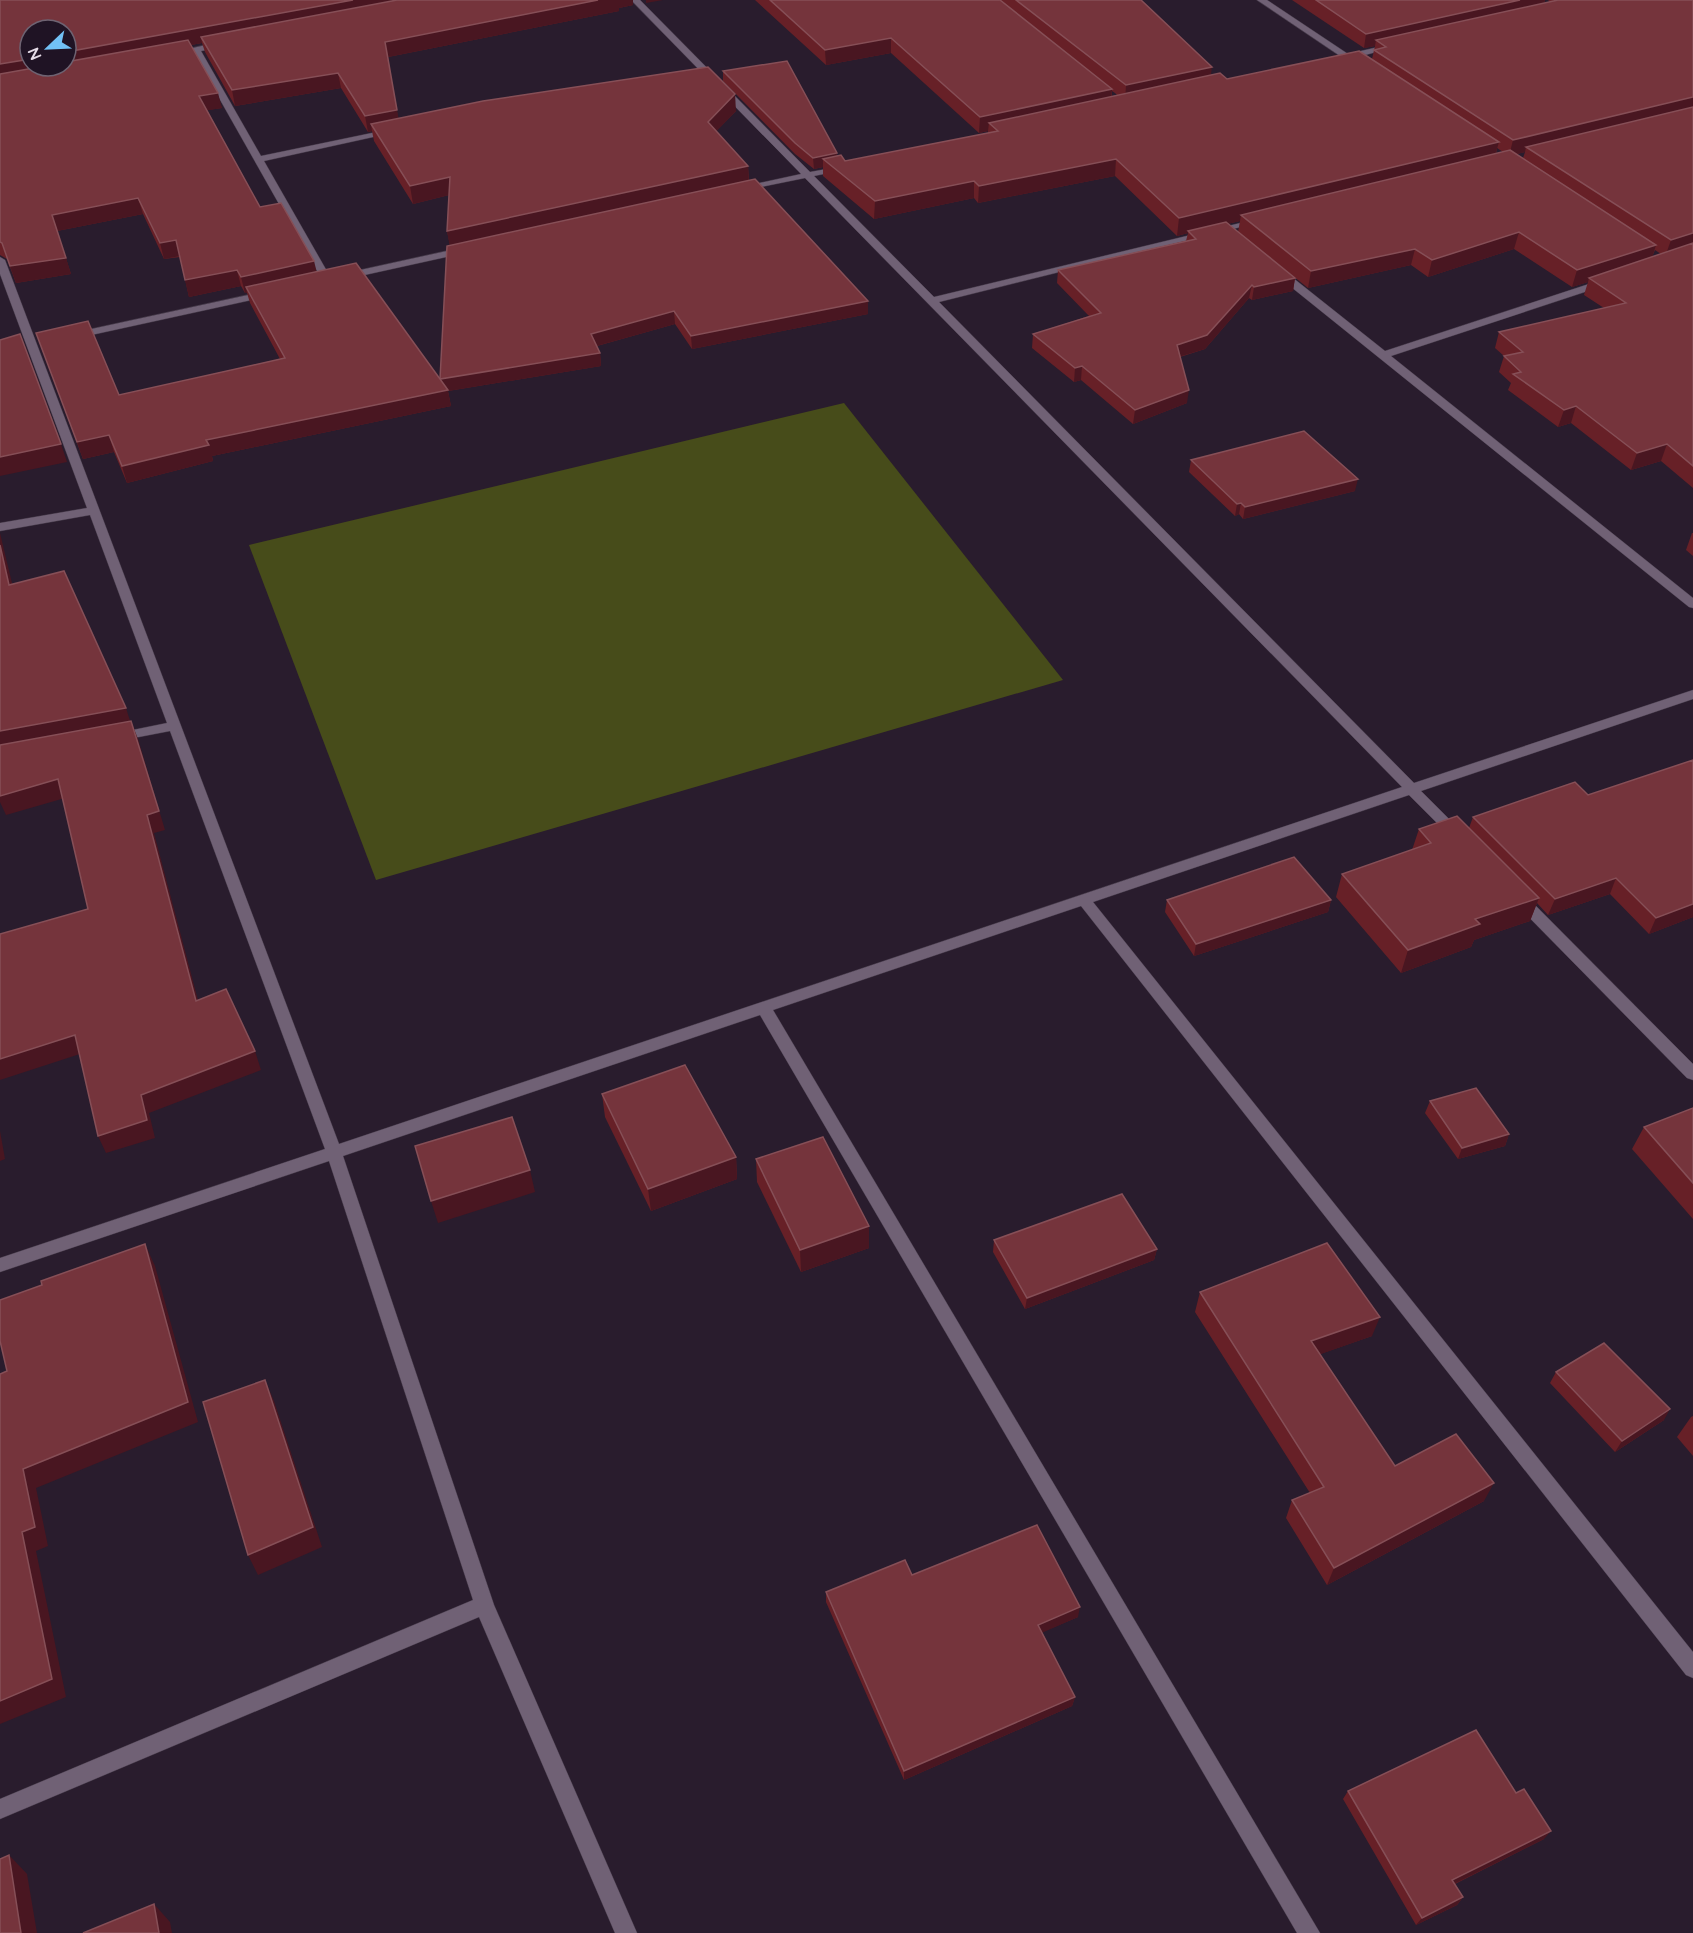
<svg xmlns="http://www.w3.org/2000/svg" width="1693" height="1933" viewBox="0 0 1693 1933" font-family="Quicksand,sans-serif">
<rect width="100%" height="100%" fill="#291c2d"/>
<path fill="#474c1a" d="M844 403 1063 680 376 880 249 545Z"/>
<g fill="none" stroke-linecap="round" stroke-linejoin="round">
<g stroke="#443948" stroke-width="1">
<g id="minor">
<path d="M631 0H640L810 172 843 166V170L814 176 934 297 1261 218V222L939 302 1414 783 1693 690V699L1421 791 1462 832 1464 835 1462 838H1452L1409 795 1093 902 1693 1652V1678L1686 1675 1081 906 773 1010 1320 1933H1297L760 1015 343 1156 494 1605 637 1933H615L479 1617 0 1819V1799L473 1600 329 1161 0 1272V1258L325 1149 170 731 118 741 111 737 118 733 167 723 90 515 0 531V523L87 508 0 274V257L5 260 339 1144 1402 787 805 178 741 191V187L801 174Z"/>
<path d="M1257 0H1267L1348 54 1391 44 1395 47 1354 58 1355 62H1349Z"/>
<path d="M224 41 228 44 227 46 201 51 261 156 391 129 396 132 264 161 332 280 331 282 322 280 193 52 174 56 170 53Z"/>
<path d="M465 247 470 250 469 252 342 280 337 277 342 274Z"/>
<path d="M1275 270H1283L1385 351 1601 280H1609V284L1391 356 1693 598V608L1689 607 1275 274Z"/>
<path d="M266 291 271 294 270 296 73 339 68 336 73 333Z"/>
<path d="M1520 894 1525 895 1693 1064V1080L1687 1078 1515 903 1513 899Z"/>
</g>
</g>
<use href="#minor" fill="#706175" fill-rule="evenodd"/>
</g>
<g fill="#672027" fill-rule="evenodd">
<path d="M0 0 633 5 619 8V11L388 57 398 118 736 111 716 131 748 166 749 180 868 314 692 349 675 324 597 346 600 353 601 366 448 391 451 406 212 456 213 461 127 483 114 452 83 459 36 333 119 395 280 359 250 303 247 293H245L241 286 189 297 180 257 164 259 143 214 57 231 71 274 16 283 7 259 0 255ZM202 43 205 52 235 106 341 88 368 132 372 131 374 141 413 204 449 195 447 231 450 245 440 379 316 271 260 207 207 110 222 108 191 45Z"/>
<path d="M755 0H1141L1210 75 1227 79 1372 59 1375 46 1364 48 1292 0H1545L1544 3 1550 2 1548 0H1693V488L1661 461 1631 470 1571 423 1558 427 1508 390 1511 383 1499 372 1504 356 1495 348 1499 332 1604 308 1584 295 1588 282 1572 287 1514 249 1428 277 1411 265 1308 288 1273 260 1295 278 1293 291 1252 300 1249 298 1205 349 1180 357 1187 403 1133 424 1081 380 1074 382 1032 348 1033 334 1089 316 1057 283 1058 270 1186 241 1188 233 1177 236 1115 176 978 203 974 198 874 219 823 176V167L814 169 795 154 723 81V71L837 153V156L845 161 988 133V131L979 133 891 53 826 65ZM1112 91 1115 93 1117 95 1112 96ZM1497 148 1503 152 1496 154ZM1525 152 1523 158 1516 154H1517ZM1240 221 1238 232 1227 224ZM1655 250 1661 254 1652 257Z"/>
<path d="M1191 460 1355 491 1243 519 1239 514 1235 516 1189 472Z"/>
<path d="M1692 533H1693V556L1686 550Z"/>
<path d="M1693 760V917L1649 934 1610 894 1548 915 1537 903 1530 921 1474 940 1471 947 1401 973 1336 897 1342 874 1412 850 1419 829 1469 828 1473 817 1588 795Z"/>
<path d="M1167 900H1331L1328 912 1194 956 1165 912Z"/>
<path d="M602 1094 736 1157 737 1179 651 1211 605 1117Z"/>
<path d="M1430 1101 1509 1134 1505 1146 1458 1159 1425 1113Z"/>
<path d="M1693 1108V1219L1632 1149 1644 1127Z"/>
<path d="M756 1159 869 1248 801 1272 757 1182Z"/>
<path d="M994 1240 1157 1249 1154 1260 1025 1309 993 1252Z"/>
<path d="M1200 1292 1372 1336 1320 1354 1395 1466 1484 1501 1327 1585 1286 1518 1292 1500 1310 1493 1195 1312Z"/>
<path d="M1556 1372 1664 1420 1615 1452 1550 1383Z"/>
<path d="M1693 1416V1456L1677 1437 1691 1417Z"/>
<path d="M912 1575 1078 1617 1042 1632 1075 1697 1072 1706 904 1780 826 1602V1592Z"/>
<path d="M1348 1791 1544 1839 1455 1884 1463 1897 1457 1905 1416 1925 1343 1799Z"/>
</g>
<g fill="#491621">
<path d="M353 0H435L201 37 202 43 0 80V64L30 59V66H66V52Z"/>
<path d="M598 0H633V5L619 8V11L388 57 385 42Z"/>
<path d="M646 0H663L646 3Z"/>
<path d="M1520 0H1545L1542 9 1376 40 1375 46 1364 48 1366 34Z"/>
<path d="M891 38V53L826 65 825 50Z"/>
<path d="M1212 67 1210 82 1125 101 1126 85Z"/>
<path d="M338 73 341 88 235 106 232 90Z"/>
<path d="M1112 89 1111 104 989 123 988 131 979 133 980 117Z"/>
<path d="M218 93 222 108 203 111 199 96Z"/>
<path d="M735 94 736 111 709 139 708 122Z"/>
<path d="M1693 97V112L1526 147 1525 152 1509 156 1513 140Z"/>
<path d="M397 110 400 125 371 124 372 131 368 132 365 116Z"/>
<path d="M1499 142 1494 159 1241 215 1240 221 1190 233 1188 231V233L1177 236 1179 218Z"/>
<path d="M837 153V164L823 159V167L814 169 813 158Z"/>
<path d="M1116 159 1115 176 978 203 979 186Z"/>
<path d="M748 166 749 183 450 248 447 231Z"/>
<path d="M450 177 453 194 413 204 410 186Z"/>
<path d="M974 181V198L874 219 875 201Z"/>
<path d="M138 198 143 214 57 231 52 215Z"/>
<path d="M1519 232 1514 249 1428 277 1432 260Z"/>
<path d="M1693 233V246L1665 257 1671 240Z"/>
<path d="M176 240 180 256 164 259 160 243Z"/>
<path d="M1656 245 1651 261 1589 278 1588 282 1572 287 1577 270Z"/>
<path d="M1415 249 1411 265 1308 288 1311 271Z"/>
<path d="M66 258 71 274 16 283 10 266Z"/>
<path d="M314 261 318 277 246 287 247 293H245L241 277Z"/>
<path d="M237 270 241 286 189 297 185 280Z"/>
<path d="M1295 278 1293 291 1252 300 1254 287Z"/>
<path d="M1252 285 1249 298 1205 349 1175 358 1177 345Z"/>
<path d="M868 301V314L692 349 691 336Z"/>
<path d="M674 311 675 324 593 347 591 334Z"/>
<path d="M600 353 601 366 448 391 451 406 212 456 213 461 127 483 122 466 206 440 440 379Z"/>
<path d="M1082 366 1081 380 1074 382 1075 368Z"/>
<path d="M1189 390 1187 403 1133 424 1135 410Z"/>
<path d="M1576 406 1571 423 1558 427 1564 410Z"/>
<path d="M109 435 114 452 83 459 77 442Z"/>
<path d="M61 444 67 462 0 476V457Z"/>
<path d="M1667 444 1661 461 1631 470 1637 453Z"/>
<path d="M1358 479 1355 491 1243 519 1245 507Z"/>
<path d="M1241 503 1239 514 1235 516 1237 504Z"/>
<path d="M0 533 17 604 9 585 0 545Z"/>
<path d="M126 708 132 727 0 751V731Z"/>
<path d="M131 721 138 739 165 830 154 833 203 1019 196 1001 147 815Z"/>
<path d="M58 779 65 798 6 815 0 802V796Z"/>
<path d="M1616 878 1610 894 1548 915 1555 899Z"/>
<path d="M1539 898 1530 921 1474 940 1471 947 1401 973 1408 950 1475 919Z"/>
<path d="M1331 900 1328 912 1194 956 1196 944Z"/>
<path d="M1693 904V917L1649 934 1656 918Z"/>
<path d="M75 1035 83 1053 0 1080V1059Z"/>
<path d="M255 1051 261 1070 149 1113 155 1138 106 1153 98 1136 141 1095Z"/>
<path d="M0 1131 5 1159 0 1161Z"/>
<path d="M1509 1134 1505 1146 1458 1159 1462 1148Z"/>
<path d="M736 1157 737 1179 651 1211 648 1189Z"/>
<path d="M530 1170 535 1192 438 1223 431 1201Z"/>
<path d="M869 1226V1248L801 1272 800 1250Z"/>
<path d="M145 1244 155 1266 198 1422 36 1488 48 1546 36 1551 66 1697 0 1724V1701L22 1532 23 1469Z"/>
<path d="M1157 1249 1154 1260 1025 1309 1027 1298Z"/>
<path d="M1380 1317 1372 1336 1304 1360 1311 1341Z"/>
<path d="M265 1380 274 1401 322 1547 258 1575 248 1555Z"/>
<path d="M1670 1409 1664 1420 1615 1452 1622 1441Z"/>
<path d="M1494 1483 1484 1501 1327 1585 1334 1568Z"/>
<path d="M1080 1607 1078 1617 1037 1635 1038 1625Z"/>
<path d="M1075 1697 1072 1706 904 1780V1771Z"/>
<path d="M1551 1831 1544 1839 1446 1888 1452 1880Z"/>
<path d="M9 1855 27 1874 37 1933H21Z"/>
<path d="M1463 1897 1457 1905 1416 1925 1422 1918Z"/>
<path d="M154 1904 170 1922 172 1933H159Z"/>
</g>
<g fill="#75343c" stroke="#864f57" stroke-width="1.5">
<path d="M0 0H353L66 52V30H30V59L0 64Z"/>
<path d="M397 0H598L385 42 397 110 365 116 338 73 232 90 201 37Z"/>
<path d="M770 0H1000L1112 89 980 117 891 38 825 50Z"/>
<path d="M1016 0H1141L1212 67 1126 85Z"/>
<path d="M1316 0H1520L1366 34Z"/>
<path d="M1558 0H1693V97L1513 140 1374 50 1386 47 1376 40Z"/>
<path d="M188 40 218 93 199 96 260 207 281 203 314 261 241 277 237 270 185 280 176 240 160 243 138 198 52 215 66 258 10 266 2 243 0 242V74L45 66H66V62Z"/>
<path d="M1359 51 1499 142 1179 218 1116 159 979 186 974 181 875 201 823 159 841 155 845 161 998 131 989 123 1220 73 1227 79Z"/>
<path d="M787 61 837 153 813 158 795 143 723 71Z"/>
<path d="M708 67 735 94 708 122 748 166 447 231 450 177 410 186 371 124 483 101Z"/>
<path d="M1693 107V233L1671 240 1526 147Z"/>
<path d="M1510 150 1656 245 1577 270 1519 232 1432 260 1415 249 1311 271 1241 215Z"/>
<path d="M755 179 868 301 691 336 674 311 591 334 600 353 440 379 447 246Z"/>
<path d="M1226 222 1295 278 1254 287 1252 285 1207 335 1177 345 1189 390 1135 410 1082 366 1075 368 1033 334 1101 313 1058 270 1196 239 1188 231Z"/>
<path d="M1693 243V466L1667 444 1637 453 1576 406 1564 410 1513 374 1521 372 1504 356 1523 352 1499 332 1626 303 1589 278Z"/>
<path d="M356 263 448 390 206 440 209 445 122 466 109 435 77 442 36 333 88 321 119 395 285 358 246 287Z"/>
<path d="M20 334 61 444 0 457V340Z"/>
<path d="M1304 431 1358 479 1245 507 1241 503 1237 504 1191 460Z"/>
<path d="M0 545 9 585 64 571 126 708 0 731Z"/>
<path d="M131 721 159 811 147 815 196 1001 226 989 255 1051 141 1095 147 1120 98 1136 75 1035 0 1059V934L88 909 58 779 0 796V745Z"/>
<path d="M1693 760V904L1656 918 1616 878 1555 899 1473 817 1575 782 1588 795Z"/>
<path d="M1457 816 1539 898 1475 919 1480 924 1408 950 1342 874 1431 843 1419 829Z"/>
<path d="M1294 857 1331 900 1196 944 1167 900Z"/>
<path d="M685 1065 736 1157 648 1189 602 1094Z"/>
<path d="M1476 1088 1509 1134 1462 1148 1430 1101Z"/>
<path d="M1693 1108V1183L1644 1127Z"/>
<path d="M512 1117 530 1170 431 1201 415 1146Z"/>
<path d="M823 1137 869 1226 800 1250 756 1159Z"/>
<path d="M1122 1194 1157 1249 1027 1298 994 1240Z"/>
<path d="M1327 1243 1380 1317 1311 1341 1395 1466 1456 1434 1494 1483 1334 1568 1292 1500 1324 1487 1200 1292Z"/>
<path d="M145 1244 188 1402 23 1469 35 1527 22 1532 52 1679 0 1701V1374L7 1371 0 1341V1300L42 1285 41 1281Z"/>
<path d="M1604 1343 1670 1409 1622 1441 1556 1372Z"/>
<path d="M265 1380 313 1527 248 1555 203 1402Z"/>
<path d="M1037 1525 1080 1607 1038 1625 1075 1697 904 1771 826 1592 905 1560 912 1575Z"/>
<path d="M1476 1730 1516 1793 1524 1789 1551 1831 1452 1880 1463 1897 1422 1918 1348 1791Z"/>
<path d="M9 1855 21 1933H0V1859Z"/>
<path d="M154 1904 159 1933H83Z"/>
</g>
<g transform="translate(48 48) rotate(247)"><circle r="28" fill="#1f1324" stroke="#6e6372" stroke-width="1.5"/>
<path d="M0-4.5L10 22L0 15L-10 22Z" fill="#72c1f5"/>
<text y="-9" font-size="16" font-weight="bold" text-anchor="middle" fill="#e5dce8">N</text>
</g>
</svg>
